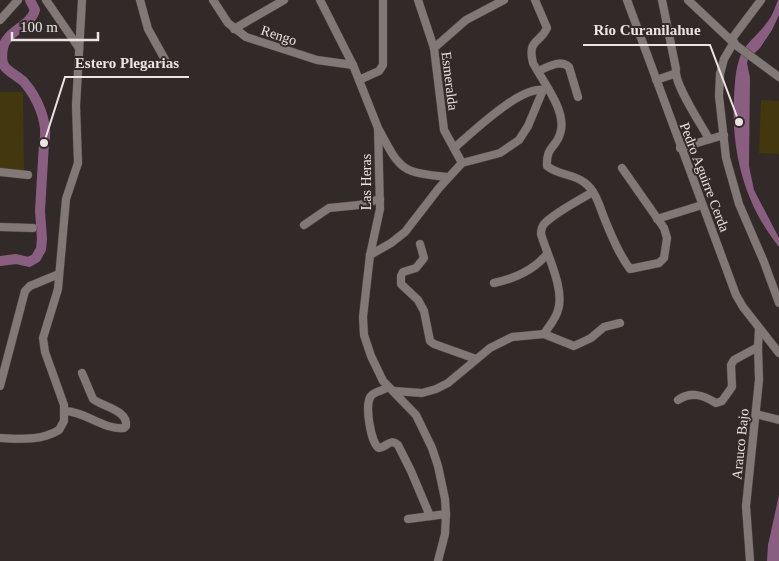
<svg xmlns="http://www.w3.org/2000/svg" width="779" height="561" viewBox="0 0 779 561" font-family="Georgia,serif">
<rect width="100%" height="100%" fill="#322a28"/>
<g fill="#43370d">
<path d="M0 92H23L24 171 0 168Z"/>
<path d="M761 100 779 101V154L759 153Z"/>
</g>
<g fill="#8a5e80">
<path d="M778 0H779V15L772 30 760 48 748 59 747 63 750 78 749 166 754 190 779 238V247C745 205 731 152 734 97 735 85 735 72 739 60 744 43 759 35 768 21 773 15 775 7 778 0Z"/>
<path d="M779 495V561H767L768 545Z"/>
</g>
<g fill="none" stroke-linecap="round" stroke-linejoin="round">
<path stroke="#8a5e80" stroke-width="10" d="M0 261 16 259 29 262 36 258 41 249 42 239 40 211 44 143C49 123 37 97 24 82 18 76 10 73 5 67 1 62 2 54 3 48 6 31 30 27 35 10L30 0"/>
<g stroke="#4c4544" stroke-width="9">
<g id="minor">
<path d="M46 0 79 48"/>
<path d="M140 0 148 29 168 65"/>
<path d="M213 0 228 23 246 37 317 60 353 65"/>
<path d="M320 0 353 65 378 128 380 209 370 255 363 317 364 335 371 356 383 381 416 415 432 448 438 466 445 499 446 514 445 534 438 561"/>
<path d="M418 0 434 48 444 130 462 163"/>
<path d="M535 0 547 28C540 44 527 39 533 63 543 82 568 112 560 134 556 148 546 146 547 166 559 176 573 173 585 183 596 191 600 208 605 220 612 237 619 254 630 269L659 263 664 258 667 238 664 228 622 168"/>
<path d="M627 0 736 295 743 307 779 353"/>
<path d="M662 0 676 69C673 83 701 124 709 139"/>
<path d="M688 0 737 46 779 77"/>
<path d="M0 20 18 0"/>
<path d="M234 29 284 0"/>
<path d="M731 40 761 0"/>
<path d="M734 42 724 59 720 74 719 96 726 158 739 204 764 262 779 303"/>
<path d="M434 48 466 20 504 0"/>
<path d="M538 71C548 67 560 59 569 67L578 97"/>
<path d="M359 80 379 71 383 65V0"/>
<path d="M656 80 674 74"/>
<path d="M379 130C401 171 401 172 447 177"/>
<path d="M454 148C473 132 519 87 543 90"/>
<path d="M680 148 724 135"/>
<path d="M0 172 28 175"/>
<path d="M657 219 702 205"/>
<path d="M304 225 329 208 359 205 380 199"/>
<path d="M0 227 33 228"/>
<path d="M420 244 424 258 416 268 403 272 401 276V284L418 300 424 311 430 341 434 344 476 359"/>
<path d="M370 255 391 243 405 232 439 188 462 163 500 153 519 140 528 126 543 90 547 88"/>
<path d="M494 283C513 279 534 270 547 254"/>
<path d="M544 334 574 346 591 338 604 327 620 323"/>
<path d="M0 386 25 291 30 286 59 274"/>
<path d="M388 387C383 391 375 391 371 396 364 404 371 444 379 448 387 447 390 438 398 445L411 471 430 516"/>
<path d="M394 391 422 393 436 389 448 383 490 348 512 337 544 334C548 327 556 319 558 310 565 289 547 255 541 234 541 230 542 226 545 223 556 212 579 200 593 192"/>
<path d="M678 400C691 391 703 395 716 403L722 401 732 387 731 365 734 360 758 347"/>
<path d="M64 411C85 411 103 430 124 428L126 426C128 410 103 407 93 399L82 373"/>
<path d="M756 414 779 420"/>
<path d="M0 438C21 439 41 441 59 430L64 421V405L45 352 43 338 58 289 66 199 78 163 76 106 82 0"/>
<path d="M408 519 446 514"/>
<path d="M750 561 746 506 759 380 758 347 759 329"/>
</g>
</g>
<use href="#minor" stroke="#827977" stroke-width="8"/>
</g>
<g text-anchor="middle" stroke-width="4" stroke-linejoin="round" paint-order="stroke">
<g font-size="14" fill="#eae5e4" stroke="#322a28">
<text transform="translate(279 35) rotate(18)" y="5">Rengo</text>
<text transform="translate(450 81) rotate(83)" y="5">Esmeralda</text>
<text transform="translate(705 177) rotate(69)" y="5">Pedro Aguirre Cerda</text>
<text transform="translate(366 182) rotate(-90)" y="5">Las Heras</text>
<text transform="translate(740 444) rotate(-84)" y="5">Arauco Bajo</text>
</g>
</g>
<path fill="none" stroke="#eae5e4" stroke-width="2" d="M739 122L710 45H583M44 143L65 77H189"/>
<g fill="#eae5e4" stroke="#322a28" stroke-width="2">
<circle cx="739" cy="122" r="5"/>
<circle cx="44" cy="143" r="5"/>
</g>
<g font-size="15" text-anchor="middle" font-weight="bold" fill="#eae5e4" stroke="#322a28" stroke-width="4" stroke-linejoin="round" paint-order="stroke">
<text x="647" y="35">Río Curanilahue</text>
<text x="127" y="68">Estero Plegarias</text>
</g>
<path d="M12 32v8h86v-8" fill="none" stroke="#eae5e4" stroke-width="2.5"/>
<text x="20" y="32" font-size="15" fill="#eae5e4" stroke="#322a28" stroke-width="4" paint-order="stroke">100 m</text>
</svg>
